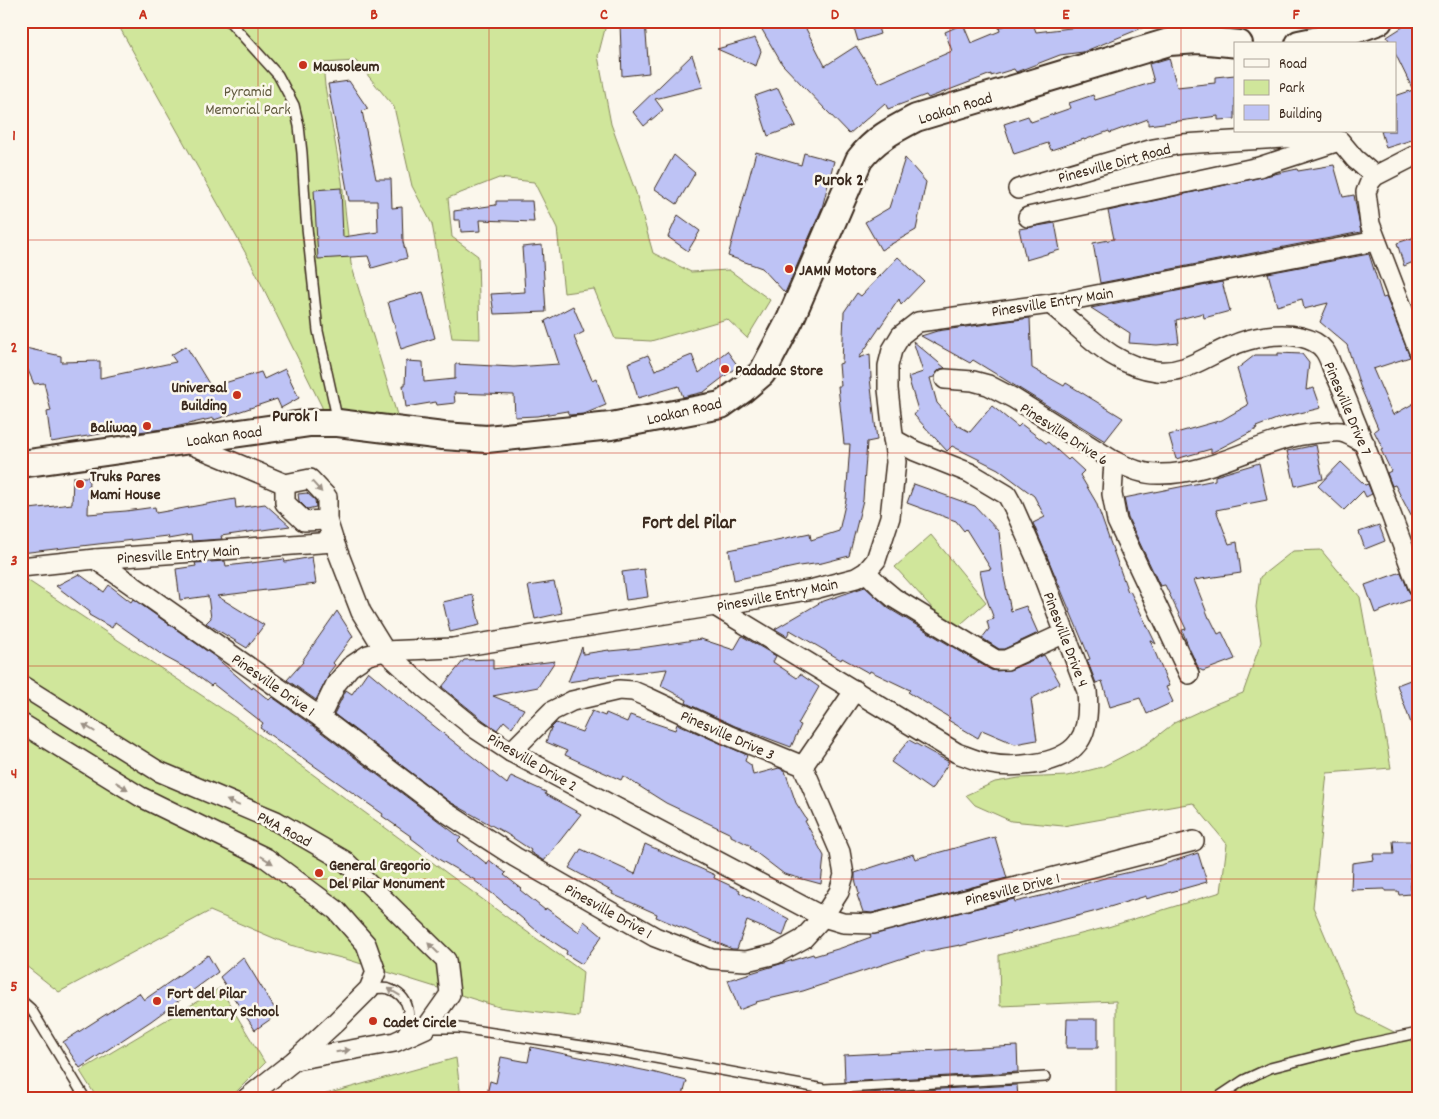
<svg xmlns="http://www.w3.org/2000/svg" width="1439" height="1119" viewBox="0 0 1439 1119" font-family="Dekko,sans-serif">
<rect width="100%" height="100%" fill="#fbf7ec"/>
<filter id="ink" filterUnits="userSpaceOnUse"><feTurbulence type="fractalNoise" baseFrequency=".02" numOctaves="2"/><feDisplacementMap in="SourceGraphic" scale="10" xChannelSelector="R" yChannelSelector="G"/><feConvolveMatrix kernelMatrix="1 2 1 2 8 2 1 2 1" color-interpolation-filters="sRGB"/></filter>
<g filter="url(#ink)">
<g fill="#d0e69b" stroke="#86885c">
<path d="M116 21H607L598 56 611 124 636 193 653 253 691 272 729 270 770 300 747 338 727 319 651 341 615 339 594 289 564 293 557 228 534 182 499 178 448 198 452 237 478 256 480 339 452 338 432 224 412 186 394 107 356 61 323 63 325 86 342 181 351 264 398 418 322 416V407L250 261Z"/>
<path d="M931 535 986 602 953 631 895 567Z"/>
<path d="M1321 550 1360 597 1391 768 1327 773 1313 907 1358 1014 1418 1044V1098H1116V1001L1000 1006 999 955 1108 927 1221 892 1227 844 1193 803 1063 826 1011 821 975 805 966 795 995 782 1019 778 1067 776 1102 767 1147 744 1174 723 1215 704 1243 693 1261 642 1256 607 1260 577 1293 551Z"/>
<path d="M21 576 239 720 512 921 583 972 579 1017 499 1007 349 960 290 945 210 911 59 992 21 962Z"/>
<path d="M220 988 265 1063 230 1098H97L80 1071Z"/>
<path d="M456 1058 461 1098H312Z"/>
</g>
<g fill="#bec3f5" stroke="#3b2a1e">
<path d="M629 21H645L649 73 622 76 620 24 628 23Z"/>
<path d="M757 21H802L825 66 856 46 879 83 952 51 945 32 963 24 971 43 1000 31 999 28 1017 21H1032L1036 32 1079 27 1076 21H1159L1083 52 1060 55 1016 72 1014 69 991 76V74L928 98 926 95 888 109 885 103 849 134 782 64Z"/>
<path d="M852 21H876L880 34 858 41Z"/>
<path d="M1412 21H1418V138L1386 148 1381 131H1395V96L1413 90 1395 53V44H1391L1387 37Z"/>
<path d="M755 38 761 51 756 66 717 49Z"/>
<path d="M692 55 703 87 655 99 663 110 644 126 633 112Z"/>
<path d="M1169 58 1177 87 1215 83V77L1235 75V119L1218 120V116L1148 125V119L1110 133 1109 131 1084 140V139L1051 150 1048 143 1014 154 1004 124 1028 116 1031 122 1071 108 1069 103 1093 95 1095 100 1154 82 1149 64Z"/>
<path d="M349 81 368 109 362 111 376 179H391L392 208 402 207 403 242 407 258 372 268 368 256 318 259 314 190 341 188 343 237 378 232 377 201H349L328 84Z"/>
<path d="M778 88 796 126 768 136 755 96Z"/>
<path d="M756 152 801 165 804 153 834 161 822 208 785 293 762 268 728 256Z"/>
<path d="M674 155 695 173 677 204 655 189Z"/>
<path d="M905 158 926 182 916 230 881 250 865 222 889 208Z"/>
<path d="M1334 165 1343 197 1354 195 1361 232 1100 283 1093 243 1114 239 1108 211 1297 169 1298 171Z"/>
<path d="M496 201H532L534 222 480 220 481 231 461 232 460 220H454V211L496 205Z"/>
<path d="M678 215 700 231 688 251 668 237Z"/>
<path d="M1055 223 1060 250 1026 260 1019 229Z"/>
<path d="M1418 236V260L1404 266 1397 243Z"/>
<path d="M542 245 546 312 494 314 491 294 525 292 522 247Z"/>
<path d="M1369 254 1383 298 1386 297 1410 357 1373 369 1393 415 1418 401V529L1395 485 1392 486 1387 473 1391 471 1381 450 1383 449 1374 431 1378 428 1360 386 1347 345 1320 322 1328 303 1304 309 1302 299 1277 306 1268 273Z"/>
<path d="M898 257 924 281 901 305 899 299 859 358 870 354 871 378H870L877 440 867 442 863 500 849 556 822 563 799 566 734 580 729 550 810 533 811 540 839 531 846 500 850 444H844L838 386H841L839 364 842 363 844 312 857 293 861 296Z"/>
<path d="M1222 282 1230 311 1204 318 1203 313 1176 320 1179 343 1157 345 1129 343 1130 333 1091 308Z"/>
<path d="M423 292 435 338 401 349 388 302Z"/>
<path d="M573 306 584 332 574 337 592 380 596 378 606 405 584 414 569 415 567 411 537 416 515 417 514 395 454 393 455 403 437 405 436 402 406 407 403 385H405L406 361 423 362 424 382 455 379V364L514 367 559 364 545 321Z"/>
<path d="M1030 318 1032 368 1064 386 1066 383 1123 418 1105 441 973 360 970 363 921 336 937 331Z"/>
<path d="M913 341 945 368 940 369 934 377 930 378 937 403 957 425 970 432 992 406 1018 427 1021 424 1046 443 1048 442 1068 460 1070 458 1084 471 1080 475 1096 502 1128 592 1130 591 1156 644 1150 640 1169 686 1166 687 1173 702 1147 714 1140 698 1110 707 1102 681 1096 683 1087 660 1090 659 1033 523 1045 517 1034 496 998 469 952 446 947 451 914 415 918 410 908 377 923 372Z"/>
<path d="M186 346 211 387 261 372 264 379 285 369 299 398 281 408 277 399 214 420V418L171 428 138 432 137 428 51 442 47 412 51 411 44 383 34 384 21 354V347L61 356V362L100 361V378L176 362 171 355Z"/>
<path d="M727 351 738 366 704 392 683 397 679 386 638 398 628 363 648 355 655 370 692 355 699 373Z"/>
<path d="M1278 353 1302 354 1309 363 1306 390 1314 388 1321 408 1279 418 1256 427 1257 429 1211 453V449L1176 459 1169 435 1222 420 1248 405 1237 369 1255 355H1278Z"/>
<path d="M1316 445 1323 479 1295 486 1287 451Z"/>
<path d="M1341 462 1365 485 1368 484 1372 494 1366 497 1363 491 1344 510 1318 486Z"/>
<path d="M1259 463 1267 500 1216 510 1229 544 1237 542 1241 573 1194 580 1209 618H1210L1218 634 1222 632 1235 659 1203 671 1199 669 1189 648 1182 630 1186 629 1165 585 1160 586 1128 518 1124 498 1215 480V476Z"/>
<path d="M73 477H89L88 514 126 511 155 507 156 513 235 499 236 508 265 504 290 526 221 536 222 539 192 541 191 535 168 539 167 536 21 553V510L72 504Z"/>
<path d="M914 484 975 506 999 532 1004 577 1011 611 1026 606 1038 633 1004 649H999L982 638 989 629 987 621 994 619 985 594 980 571 991 569 966 529 964 531 956 521 907 503Z"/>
<path d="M307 493 315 500 316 507 307 509 299 501 298 494Z"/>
<path d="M1379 525 1385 541 1365 549 1359 532Z"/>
<path d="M312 557 316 584 217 596 264 625 247 648 206 623 211 618 208 596 180 600 176 569 196 566 195 563 225 561 226 566 284 559 285 562Z"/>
<path d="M644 569 648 597 626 600 622 572Z"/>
<path d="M1401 572 1408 590 1411 595 1417 597 1375 613 1365 585Z"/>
<path d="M79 574 104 592 109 585 131 602 133 599 214 656 252 689 253 687 269 700 272 697 313 726 461 838 458 841 487 864 489 860 506 873 504 875 522 889 520 890 545 910 546 908 579 932 584 921 602 936 582 964 566 954 567 951 537 931 497 897 475 881V880L440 860 411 838 412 837 382 816 383 814 260 728 263 723 213 684 211 686 191 671 165 657 115 622 112 628 89 615 90 612 56 586Z"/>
<path d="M554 582 562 613 535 619 528 586Z"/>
<path d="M865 587 888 608 991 670 996 671 1010 670 1044 655 1060 683 1031 699 1037 740 1015 744 982 730 978 738 948 720 950 718 908 692 910 690 870 671 869 673 842 658 841 660 790 630 787 636 775 629 821 602Z"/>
<path d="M473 595 480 625 450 632 443 602Z"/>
<path d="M337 611 353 636 333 663 335 665 328 674 329 675 316 700 287 680 303 662 302 661Z"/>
<path d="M742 636 776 656 773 662 797 678 800 674 819 687 798 724 801 725 791 747 735 726 686 703 687 700 661 686 667 669 588 678V679L568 682 582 647 583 654 609 650V651L641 648 701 639 734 650Z"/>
<path d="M493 659V669L555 661 538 687 493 696 524 709 512 728 504 721 497 730 483 720 442 687 464 660Z"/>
<path d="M368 671 419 714 507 784 511 776 546 792 545 794 581 814 544 861 530 852 531 850 507 834 450 802 334 714 346 690 352 694Z"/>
<path d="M1418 677V737H1416L1397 685Z"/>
<path d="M592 711 605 716 606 713 627 722 630 715 675 730 677 724 747 755 745 761 751 765 753 775 779 768 785 771 796 803 807 820 805 821 824 856 821 884 784 874 750 848 751 846 731 836V834L666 803 623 776 621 780 580 762 565 755 567 751 546 742 551 728 556 723 582 732Z"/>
<path d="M909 740 949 762 931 790 891 762Z"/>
<path d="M995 837 1007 878 872 913 863 912 857 895 859 894 855 879V873L913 854 915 859Z"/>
<path d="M1393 841H1418V864H1410L1411 894 1399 895 1398 891H1385V889L1351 890 1352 863 1374 860 1373 854H1394Z"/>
<path d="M645 844 715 875 714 878 740 890 739 892 789 919 783 936 747 921 737 949H732L656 917 657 914 612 894 613 892 569 868 581 849 635 874Z"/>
<path d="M1198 853 1207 882 1146 899V896L1093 912 960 946V945L918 953 803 991 756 1002 757 1003 739 1010 728 980 813 954 814 956 841 948 871 937 870 935 1014 899 1015 902 1045 895 1108 877 1161 865Z"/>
<path d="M208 955 218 972 151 1021 80 1068 63 1042 139 993 144 1000Z"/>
<path d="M243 957 278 1014 255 1030 220 977Z"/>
<path d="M1067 1019H1098V1048H1066Z"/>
<path d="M1017 1046 1018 1072 845 1082 844 1055Z"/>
<path d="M531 1047 652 1072 687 1081 682 1098H486L490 1081 496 1083 501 1057 528 1062Z"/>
<path d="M1017 1085 1018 1098H847V1094Z"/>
</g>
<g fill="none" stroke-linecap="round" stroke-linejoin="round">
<g stroke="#3b2a1e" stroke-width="12">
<g id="service">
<path d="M229 21 278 75 294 105 299 126 302 153 306 218 318 331 338 422"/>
<path d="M369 989C375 989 384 987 389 989 410 996 414 1018 401 1034"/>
<path d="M21 1000 31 1009 85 1098"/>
<path d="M426 1028H459L617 1051 824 1089 1045 1077"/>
<path d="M1217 1098 1244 1080 1270 1068 1356 1046 1418 1033"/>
</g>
</g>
<g stroke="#3b2a1e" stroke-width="22">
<g id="minor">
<path d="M1418 154 1375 176 1370 182 1366 192 1370 224 1418 349"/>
<path d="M1018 189 1153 149 1182 144 1318 136 1331 137 1340 141 1355 159 1375 176"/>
<path d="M1028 217 1259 167 1339 141"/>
<path d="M1050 304C1086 331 1108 365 1157 371 1185 374 1206 356 1231 346 1252 337 1279 332 1301 337 1309 339 1319 343 1324 350 1328 355 1330 361 1332 367 1340 383 1347 399 1353 416 1376 472 1396 529 1418 586"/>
<path d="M945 379 973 381 988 385 1013 398 1114 461 1112 494 1117 521 1189 674"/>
<path d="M183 441 285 484 310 479 327 497V520L334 542 361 612 385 651 425 688 476 729 511 752 823 917 843 923 873 924 1194 841"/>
<path d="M1114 461C1129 468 1143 475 1161 474 1216 474 1263 437 1318 433 1325 433 1334 431 1341 432 1350 434 1357 439 1365 444"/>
<path d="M285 484V503L304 521 327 520"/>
<path d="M95 559 320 717 444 811 515 857 655 937 712 959 746 961 776 954 803 939 823 917 839 892 844 875 840 852 803 766 730 736 647 697 633 691 619 690 572 701 552 711 511 752"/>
<path d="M21 567 95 559 334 542"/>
<path d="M866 572 882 588 894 598 996 660H1006L1065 633"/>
<path d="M715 606 957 753C968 757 979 762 991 764 1005 767 1018 766 1033 764 1079 757 1091 736 1087 691L1037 560 1013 506 1007 495 970 473 915 451 893 439"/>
<path d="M21 685 158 771 276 821 345 861 446 960 450 994 426 1028 395 1042 295 1060"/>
<path d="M320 717 336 684 350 667 368 655 385 651 453 648 715 606 814 589 856 578 866 572 876 560 890 517 896 462 888 389V366L892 350 901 335 918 322 1050 304 1376 241"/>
<path d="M21 723 141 797 266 858 336 910 366 944 376 972 369 989 336 1022 295 1060 247 1098"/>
<path d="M803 766 855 690"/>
</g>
</g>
<g stroke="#3b2a1e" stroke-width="30">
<g id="secondary">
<path d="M1299 44 1338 36 1379 21"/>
<path d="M21 464 310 423H338L443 436 487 439 611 426 721 405 742 390 762 373 790 320 859 160C875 139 893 130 916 118L1169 42 1198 40 1239 44"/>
</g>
</g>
<use href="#service" stroke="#fbf7ec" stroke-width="9"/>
<use href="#minor" stroke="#fbf7ec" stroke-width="19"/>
<use href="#secondary" stroke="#fbf7ec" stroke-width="26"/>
</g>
<defs><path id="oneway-solid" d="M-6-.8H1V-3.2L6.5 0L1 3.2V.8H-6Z" transform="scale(1.25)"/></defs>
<g fill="#9b9085">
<use href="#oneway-solid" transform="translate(317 487) rotate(48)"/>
<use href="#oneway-solid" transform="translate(89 728) rotate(-148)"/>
<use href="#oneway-solid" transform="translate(122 786) rotate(32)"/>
<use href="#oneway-solid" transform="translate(233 803) rotate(-157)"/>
<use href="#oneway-solid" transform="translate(267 860) rotate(32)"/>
<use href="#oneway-solid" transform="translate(433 948) rotate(-136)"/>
<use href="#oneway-solid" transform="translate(394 992) rotate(-149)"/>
<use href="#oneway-solid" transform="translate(343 1051) rotate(-10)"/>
</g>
</g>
<path fill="none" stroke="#c8321e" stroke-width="1" stroke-opacity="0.55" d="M258 21V1098M489 21V1098M720 21V1098M950 21V1098M1181 21V1098M21 240H1418M21 453H1418M21 666H1418M21 879H1418"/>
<g fill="#c8321e" stroke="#fbf7ec" stroke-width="2">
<circle cx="303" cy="65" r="5"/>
<circle cx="789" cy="269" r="5"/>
<circle cx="725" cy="369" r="5"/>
<circle cx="237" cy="395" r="5"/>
<circle cx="147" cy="426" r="5"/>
<circle cx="80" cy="484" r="5"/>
<circle cx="319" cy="873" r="5"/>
<circle cx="157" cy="1001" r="5"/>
<circle cx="373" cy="1021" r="5"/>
</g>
<g text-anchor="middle" stroke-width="5" stroke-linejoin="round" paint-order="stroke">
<g font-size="16" font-weight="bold" fill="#3b2a1e" stroke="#fbf7ec" text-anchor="start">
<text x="313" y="71">Mausoleum</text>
<text x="799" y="275">JAMN Motors</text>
<text x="735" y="375">Padadac Store</text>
<text x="227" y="392" text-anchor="end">Universal<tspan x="227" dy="18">Building</tspan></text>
<text x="137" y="432" text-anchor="end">Baliwag</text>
<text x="90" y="481">Truks Pares<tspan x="90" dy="18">Mami House</tspan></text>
<text x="329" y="870">General Gregorio<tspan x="329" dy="18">Del Pilar Monument</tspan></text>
<text x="167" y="998">Fort del Pilar<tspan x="167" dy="18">Elementary School</tspan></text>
<text x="383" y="1027">Cadet Circle</text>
</g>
<g font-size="16" fill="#60593d" stroke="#fbf7ec">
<text x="248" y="96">Pyramid<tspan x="248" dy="18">Memorial Park</tspan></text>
</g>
<g font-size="16" fill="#3b2a1e" stroke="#fbf7ec">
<text transform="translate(955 107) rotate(-17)" y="6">Loakan Road</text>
<text transform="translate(1114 162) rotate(-15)" y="6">Pinesville Dirt Road</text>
<text transform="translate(1052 301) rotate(-9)" y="6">Pinesville Entry Main</text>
<text transform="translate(1349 408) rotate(67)" y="6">Pinesville Drive 7</text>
<text transform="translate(684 410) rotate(-13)" y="6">Loakan Road</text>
<text transform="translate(1065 433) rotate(33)" y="6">Pinesville Drive 6</text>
<text transform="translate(224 435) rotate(-8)" y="6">Loakan Road</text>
<text transform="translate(178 553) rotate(-4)" y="6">Pinesville Entry Main</text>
<text transform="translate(777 594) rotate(-11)" y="6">Pinesville Entry Main</text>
<text transform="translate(1067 639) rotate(69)" y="6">Pinesville Drive 4</text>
<text transform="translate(274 684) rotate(35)" y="6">Pinesville Drive 1</text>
<text transform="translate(728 734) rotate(24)" y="6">Pinesville Drive 3</text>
<text transform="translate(533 761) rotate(30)" y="6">Pinesville Drive 2</text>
<text transform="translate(285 828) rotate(28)" y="6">PMA Road</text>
<text transform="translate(1012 888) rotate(-14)" y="6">Pinesville Drive 1</text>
<text transform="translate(609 910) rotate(29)" y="6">Pinesville Drive 1</text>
</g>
<g font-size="18" font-weight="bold" fill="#3b2a1e" stroke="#fbf7ec">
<text x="839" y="185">Purok 2</text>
<text x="295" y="421">Purok 1</text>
</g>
<g font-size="19" font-weight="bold" fill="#3b2a1e" stroke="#fbf7ec">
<text x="689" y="528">Fort del Pilar</text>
</g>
</g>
<rect width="1439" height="1119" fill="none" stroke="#fbf7ec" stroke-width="55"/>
<rect x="1234" y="42" width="162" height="90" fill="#fbf7ec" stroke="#aea59a"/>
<rect x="1244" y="59" width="25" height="8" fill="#fbf7ec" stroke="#aea59a"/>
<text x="1279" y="68" font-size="15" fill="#3b2a1e">Road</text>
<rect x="1244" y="80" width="25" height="15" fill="#d0e69b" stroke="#aea59a"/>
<text x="1279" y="92" font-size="15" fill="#3b2a1e">Park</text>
<rect x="1244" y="105" width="25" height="15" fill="#bec3f5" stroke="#aea59a"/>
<text x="1279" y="118" font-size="15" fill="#3b2a1e">Building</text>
<rect x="28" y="28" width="1384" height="1064" fill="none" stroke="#c8321e" stroke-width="2"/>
<g font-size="16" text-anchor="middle" font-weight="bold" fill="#c8321e">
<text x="143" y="19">A</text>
<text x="374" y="19">B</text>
<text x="604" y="19">C</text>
<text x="835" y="19">D</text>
<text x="1066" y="19">E</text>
<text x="1296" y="19">F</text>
<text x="14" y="140">1</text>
<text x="14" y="352">2</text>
<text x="14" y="565">3</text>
<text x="14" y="778">4</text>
<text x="14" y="991">5</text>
</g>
</svg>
